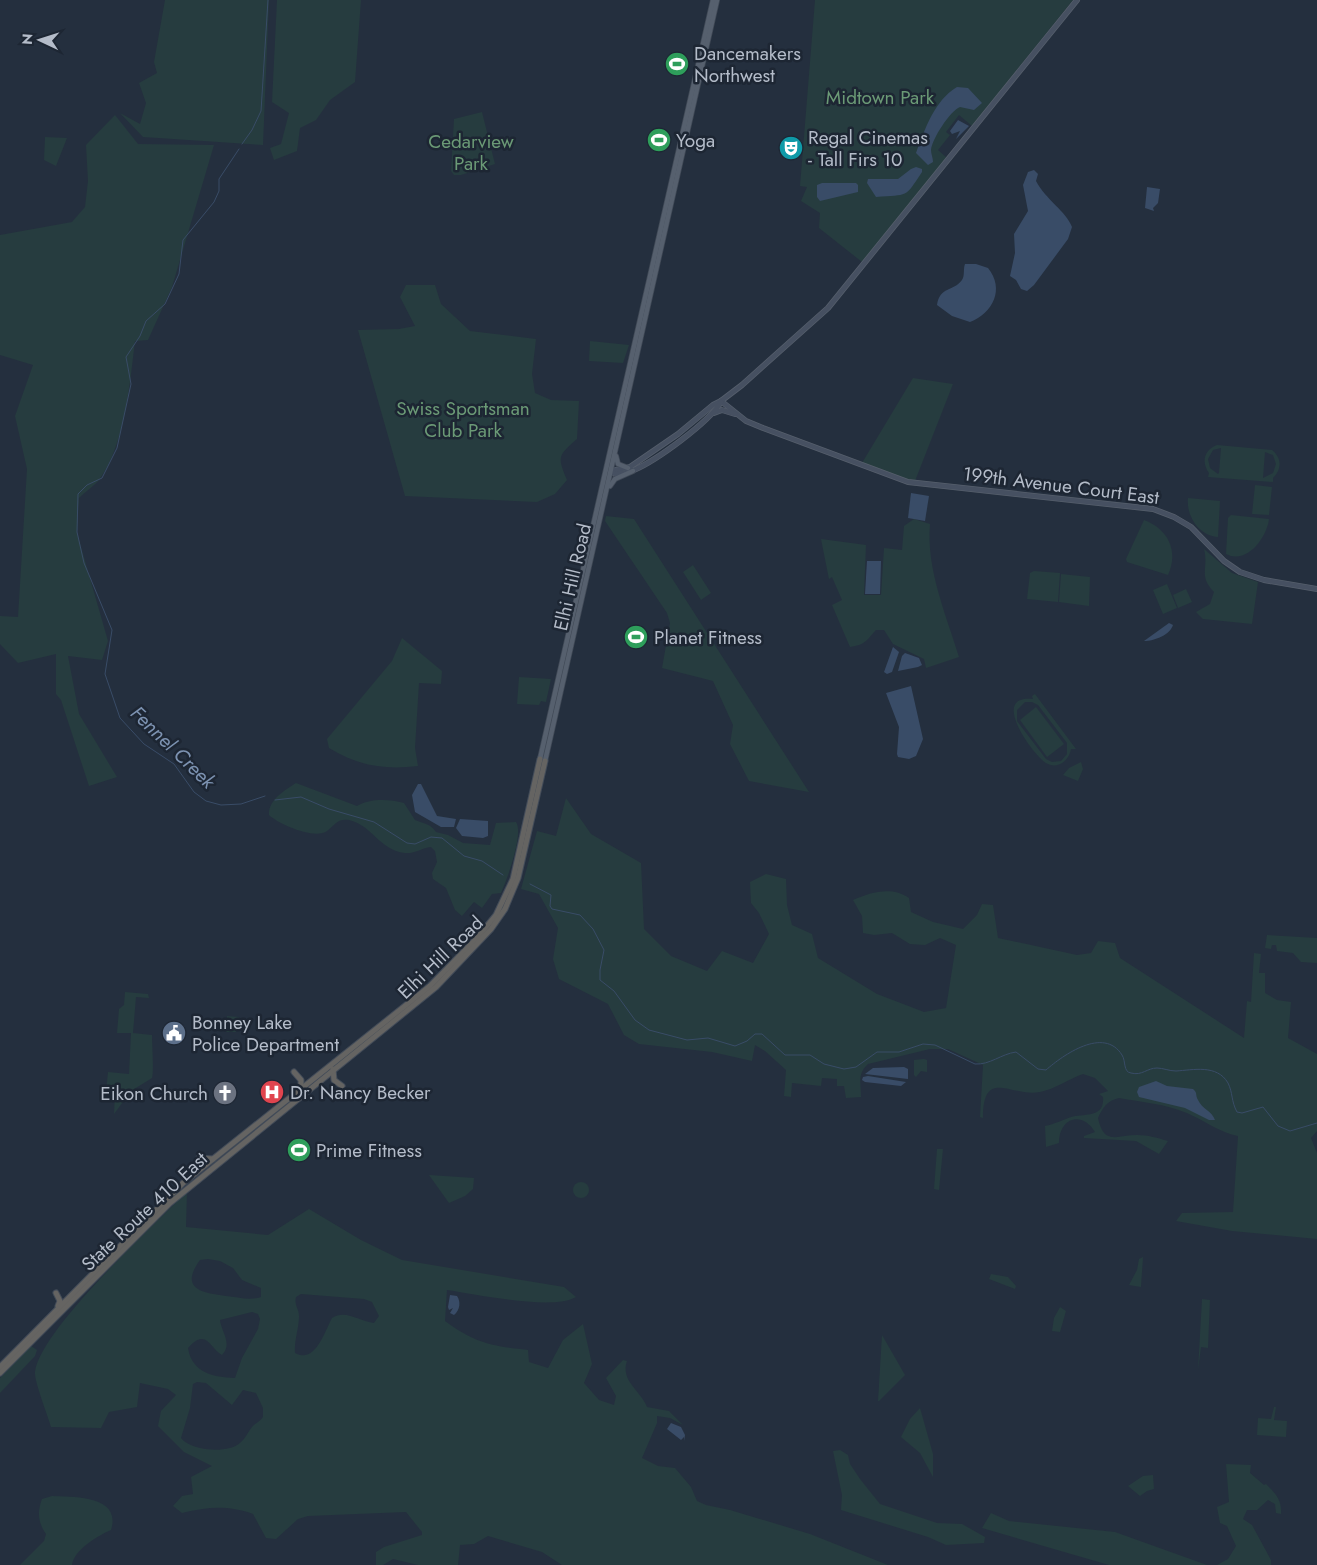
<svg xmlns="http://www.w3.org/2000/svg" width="1317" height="1565" viewBox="0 0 1317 1565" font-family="Jost,sans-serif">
<rect width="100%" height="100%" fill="#242f3e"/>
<g fill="#263c3f" fill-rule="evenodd">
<path d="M165 0H269L263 145 143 137 120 113 140 124 146 103 139 83 157 73 154 62Z"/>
<path d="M277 0H361L355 82 330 100 316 120 300 128 297 151 274 160 270 148 281 144 289 113 272 102Z"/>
<path d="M815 0H1073L972 126 959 115 946 132 950 135 938 150 947 158 862 262 819 228 820 213 801 201 807 187 800 186Z"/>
<path d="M482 112 495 164 461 175H454L451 171 454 119Z"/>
<path d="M115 115 138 144 214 145 172 287 148 340 135 341C130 382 125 445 99 480 94 486 85 492 79 498L77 533 108 641 102 660 68 656 79 714 117 777 89 786 61 700 56 694V654L18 663 0 644V616L18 617 27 469 15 416 33 365 0 355V235L72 222 85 207 88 181 86 145Z"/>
<path d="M45 137 67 138 56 166 44 160Z"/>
<path d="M406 285H435L441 304 470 331 536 339 532 374 535 393 551 400 579 401 577 439C558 456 557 456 567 480L555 494 537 502 405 496 358 330 399 329 415 326 400 297Z"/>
<path d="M590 341 629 345 623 363 589 361Z"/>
<path d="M913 378 953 384 915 481 906 480 862 463Z"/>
<path d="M1217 445 1272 450C1282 458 1282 469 1273 478V482L1208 477 1209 473C1201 462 1204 450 1217 445ZM1221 448 1219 473 1218 474 1210 468 1208 459 1213 450ZM1265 452 1273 455 1276 464 1273 473 1263 478Z"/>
<path d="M1255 485 1272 487 1269 515 1252 514Z"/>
<path d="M1188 498 1220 501 1218 537C1199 536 1186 516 1188 498Z"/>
<path d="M1231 515 1269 519C1267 537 1247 565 1226 554L1228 518Z"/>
<path d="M606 516 634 519 809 792 749 781 730 744 733 725 713 681 662 668 670 623 667 613 605 521Z"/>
<path d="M914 519 930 524C926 569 946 614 959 657L926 668 924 659 893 644 884 630H876C867 640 865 645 850 647L832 605 842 600 832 577 829 579 821 539 866 545 864 595H881L884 548 902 550 904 526Z"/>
<path d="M1144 520C1168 529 1179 551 1168 575L1127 562 1126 559Z"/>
<path d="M1204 549 1232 573 1258 582 1252 624 1203 619 1196 612 1210 604 1214 592C1198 575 1209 569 1204 549Z"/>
<path d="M693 565 711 593 701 600 683 572Z"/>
<path d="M1034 571 1060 573 1058 602 1027 599 1030 573Z"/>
<path d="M1061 574 1090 577 1089 606 1059 602Z"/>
<path d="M1167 584 1177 608 1163 614 1153 590Z"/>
<path d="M1186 589 1192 602 1178 608 1173 595Z"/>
<path d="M402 638 442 671 441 684 419 683 415 748 418 766C385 770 358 766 329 748L327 739 392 661Z"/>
<path d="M519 677 551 679 546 702 541 701 539 705 517 704Z"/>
<path d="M1035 694 1076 749H1071C1069 761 1057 770 1046 763 1032 754 989 694 1033 699L1032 696ZM1025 702H1032L1038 705 1067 743V754L1061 761 1052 762 1046 759 1017 721V710Z"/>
<path d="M1036 707 1064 744 1047 757 1020 720Z"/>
<path d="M1081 762 1083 769 1078 781 1063 775 1069 768Z"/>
<path d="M296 783 357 806C370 798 389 799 404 803L415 820C424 824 430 823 436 832L448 835 463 843 490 845 496 823 516 822C524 833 507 880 501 893L492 894 482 908 474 902 462 916 455 910 446 888 433 879 432 873 437 862 435 851 431 847C422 848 414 854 405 853 379 850 372 825 349 820 337 818 335 825 327 831 315 840 278 824 269 815 268 800 285 790 296 783Z"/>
<path d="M566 798 591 834 641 863 644 929 671 956 707 971 722 951 753 963 769 934 759 913 751 903 750 882 766 874 786 879 787 905 792 925 812 934 818 958 877 994 924 1012 946 1008 956 945 940 938 925 945 910 944 892 933 874 935 863 933 862 916 853 900C871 892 892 886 909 898L911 912 933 922 963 929 977 915 982 904 993 905 998 938 1077 955 1091 953 1098 941 1115 943 1120 958 1244 1038 1247 1001 1251 1002 1254 953 1261 954 1259 973H1265V993L1277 1000 1291 1002 1288 1038 1317 1054V1131L1311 1138 1317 1153V1239L1232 1231 1176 1221 1182 1213 1233 1212 1238 1136C1221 1133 1205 1121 1187 1113 1165 1104 1142 1102 1119 1098 1107 1101 1103 1107 1098 1118 1104 1146 1117 1135 1137 1135 1148 1135 1158 1138 1168 1141L1159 1154 1136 1141 1084 1138V1136L1095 1132C1082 1110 1059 1118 1059 1143L1046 1147 1045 1126C1055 1124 1062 1120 1071 1117 1083 1113 1105 1119 1103 1097L1099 1094 1108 1091 1095 1078 1083 1074C1069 1079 1055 1089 1040 1092 1012 1098 983 1066 983 1118L980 1117 983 1065 948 1049H930L868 1064C857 1074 861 1083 861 1097L846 1098 844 1086H837V1079L822 1078 821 1086 792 1083 791 1097 784 1096 786 1070 765 1051 755 1045 752 1061 712 1052 639 1044 624 1035 608 1004 559 979 553 959 558 928 539 894 521 889 537 831 556 836Z"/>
<path d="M1267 935 1317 938V963L1301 962 1293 953 1277 951 1276 945H1272L1271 949 1265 948Z"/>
<path d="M125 992 148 994 149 998 136 997 133 1033 152 1035C152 1045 154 1071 152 1078L131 1091 114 1114 115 1092 106 1091 108 1072 129 1074 131 1033H117L119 1009 124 1005Z"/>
<path d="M227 1016 239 1017 236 1032H226Z"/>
<path d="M924 1059 927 1060V1072L921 1071 916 1077 914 1075V1060Z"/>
<path d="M937 1149H943L939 1190 934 1189Z"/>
<path d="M429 1175 474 1178 473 1189 465 1196 449 1203Z"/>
<circle cx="581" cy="1190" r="8"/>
<path d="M187 1191 186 1227 268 1235 309 1209 361 1240 402 1260 564 1287 576 1297C553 1311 475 1294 447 1290L445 1321C475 1343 491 1346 528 1350L529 1362 548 1368 563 1340 583 1324 592 1364 584 1383 599 1400 614 1405 616 1396 606 1378 623 1360 627 1361C620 1381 641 1391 647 1407L669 1411 683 1425 670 1418 657 1416V1423L642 1458 658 1466 675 1468 691 1487 697 1501 706 1505 730 1510 810 1534 888 1565H562L542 1552 488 1536 474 1544 460 1545 458 1565H418L393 1559 383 1565H376V1552L384 1547 422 1535V1532L406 1512 308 1516 298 1519 276 1539 266 1538 253 1514C227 1505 208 1507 182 1513L173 1506 182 1496 193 1494 191 1477 212 1466 184 1452 158 1426 161 1411 176 1395 168 1389 140 1383 137 1407 109 1412 101 1428 51 1427C48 1416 34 1381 35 1372 41 1328 154 1226 187 1191ZM208 1259 220 1261 233 1268 242 1280 261 1288V1297C250 1301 237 1297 226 1296 202 1293 179 1289 200 1260ZM301 1294 364 1299 372 1302 379 1316 374 1323C360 1322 346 1309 332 1318 324 1333 315 1364 295 1353 294 1340 299 1329 299 1316 299 1308 294 1306 296 1297ZM252 1312 258 1314 260 1319 258 1329 242 1358 235 1378C213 1377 192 1373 188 1348 207 1327 210 1349 222 1355 233 1344 221 1331 220 1320ZM197 1382 206 1383 232 1405 243 1390 256 1393 263 1408V1417C260 1422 255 1423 252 1427 248 1432 245 1439 240 1443 228 1454 191 1451 181 1438L190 1408 193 1384Z"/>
<path d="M1143 1257 1141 1287 1129 1285 1137 1270 1139 1259Z"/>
<path d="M991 1274 1008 1277 1016 1286 1015 1289 989 1279Z"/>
<path d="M1202 1299 1210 1300 1208 1348 1201 1347 1198 1370Z"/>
<path d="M1060 1307 1066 1311 1060 1332 1052 1331 1054 1318Z"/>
<path d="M882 1335 905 1375 879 1401H878Z"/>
<path d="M31 1346 37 1350 35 1356 0 1393V1378Z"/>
<path d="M1274 1407H1276L1274 1420 1287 1421 1286 1437 1257 1435 1258 1418 1271 1419Z"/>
<path d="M920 1408 933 1454V1477L920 1453 901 1437 910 1419Z"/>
<path d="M840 1450 848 1455 850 1464 860 1479 880 1504 937 1523 962 1524 985 1537 984 1543 946 1545 928 1537 841 1510 842 1495 833 1451Z"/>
<path d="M1226 1464 1251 1465 1250 1473 1264 1485 1266 1484C1276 1494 1282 1500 1281 1514L1276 1513 1275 1504 1268 1500 1257 1510H1247L1243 1519 1252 1525 1271 1560V1565H1217L1228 1559 1236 1546 1227 1526 1220 1523 1217 1507 1229 1502Z"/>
<path d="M1153 1475 1154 1489 1147 1491 1140 1496 1128 1486 1143 1476Z"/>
<path d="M52 1496C73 1497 122 1495 111 1530 97 1536 74 1550 72 1565H20L44 1541 46 1534C38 1522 37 1513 42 1499Z"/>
<path d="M991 1513 1009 1521 1115 1532 1207 1565H1109L982 1528Z"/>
</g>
<g fill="#394c67">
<path d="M957 87 968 88 982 103 974 110 960 107C950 111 932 139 931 150 931 154 933 158 933 162L928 165 916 153C925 129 934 101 957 87Z"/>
<path d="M958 120 969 126 956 139 960 131 952 134 950 131Z"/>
<path d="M916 167 922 169V172C904 199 909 194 876 197L867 183 868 179H898L911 169Z"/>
<path d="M1034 170 1038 174 1036 181C1046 200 1066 211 1072 227L1068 239 1034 285 1027 291 1021 289 1016 280 1010 276 1015 253 1014 234 1028 211 1023 185 1028 172Z"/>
<path d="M822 183H856L858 185V192L820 201 817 197V185Z"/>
<path d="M1147 187 1160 189 1158 203 1153 208 1154 211 1145 208Z"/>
<path d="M965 264H976L988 268C1005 289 993 313 970 322L952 316 937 305C940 286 953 292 962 280 965 276 963 269 965 264Z"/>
<path d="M911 493 929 496 925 521 908 518Z"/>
<path d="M867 561H881L880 594H865Z"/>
<path d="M1169 623 1173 625C1170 635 1154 641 1144 641Z"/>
<path d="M893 647 899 652 892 672 887 674 884 672Z"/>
<path d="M905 653 919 658 922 665 918 667 898 671 902 656Z"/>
<path d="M911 686 923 739 916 756 909 759 898 757 897 754 899 727 886 693Z"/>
<path d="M418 784H421L437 816 456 819 454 827H441L415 812 412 795Z"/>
<path d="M460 819 488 821V836L483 838 462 836 456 828Z"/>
<path d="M904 1067 908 1069V1079L865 1074 873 1068Z"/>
<path d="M868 1076 906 1082 901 1086 865 1082 862 1080 863 1077Z"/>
<path d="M1156 1081 1167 1086 1193 1089C1198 1093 1195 1095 1198 1100 1202 1109 1212 1111 1215 1120H1209L1185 1108 1139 1097 1137 1092 1139 1087Z"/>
<path d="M450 1295 457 1296C461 1302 460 1310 454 1315L450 1313 453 1308 449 1310 448 1307Z"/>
<path d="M671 1423 681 1427 685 1435 684 1441V1437L681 1440 667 1429Z"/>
</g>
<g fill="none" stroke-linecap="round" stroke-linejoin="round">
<g stroke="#394c67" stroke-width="1">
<path d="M242 144 252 130 261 111 268 0"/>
<path d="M239 149 219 179V191L214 202 183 240 179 274 165 304 146 321 140 336 126 357 131 384 117 448 102 478 87 485 78 494 77 532 84 563 112 630 105 674 120 718 144 744 174 764 194 792 206 801 221 805 241 804 265 796"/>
<path d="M275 800 301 797 329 809 374 822 407 843 415 844 431 837 442 838 464 856 482 861 503 875"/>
<path d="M530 884 551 895 550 906 552 909 580 915 593 929 604 950 600 970V980L614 991 635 1020 649 1030 687 1040 708 1038 735 1046 747 1041 755 1034H762L785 1055H810L824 1064 844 1069 856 1067 877 1052H899L923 1044 935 1045 975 1064C990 1065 1001 1054 1016 1052L1038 1069 1046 1070C1063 1055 1104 1026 1122 1055 1126 1061 1123 1072 1131 1073 1142 1076 1147 1068 1157 1068 1163 1068 1169 1071 1176 1071 1193 1070 1217 1064 1228 1083 1233 1093 1231 1101 1237 1112L1242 1113 1263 1107 1278 1126 1290 1131 1317 1123"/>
</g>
<g stroke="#565f6c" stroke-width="6">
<g id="secondary">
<path d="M721 401 746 421 763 428 908 482 1153 509 1174 517 1191 527 1224 561 1240 572 1264 580 1317 589"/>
<path d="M714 413 722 410 735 414"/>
<path d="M611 471 630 467 678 434 713 405 721 401 742 385 828 308 1077 0"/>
<path d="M611 471 615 474C621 473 628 473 634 470 657 460 708 423 721 402"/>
</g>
</g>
<g stroke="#414a57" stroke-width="6">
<g id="primary">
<path d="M616 456 618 464 628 468"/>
<path d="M610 486 615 479 633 471"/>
<path d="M540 759 713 0"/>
<path d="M545 761 717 0"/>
</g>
</g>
<g stroke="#434c59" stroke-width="7">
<g id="trunk">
<path d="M333 1069 334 1080 342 1086"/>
<path d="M294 1072 301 1080V1089"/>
<path d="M199 1158 213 1159"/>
<path d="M56 1293 60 1301 58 1306"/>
<path d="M0 1367 183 1183 430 986 478 937 496 915 513 879 540 759"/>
<path d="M0 1373 170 1203 436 987 491 929 505 909 518 878 545 761"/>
</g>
</g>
<use href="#secondary" stroke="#465061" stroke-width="4.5"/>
<use href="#primary" stroke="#56606e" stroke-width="4.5"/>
<use href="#trunk" stroke="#656462" stroke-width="5"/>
</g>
<defs>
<g id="stadium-disc" transform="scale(1.25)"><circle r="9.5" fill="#2e9e5b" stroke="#1d2633"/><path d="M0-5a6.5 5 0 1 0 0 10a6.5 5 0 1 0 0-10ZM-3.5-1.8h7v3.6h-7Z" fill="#fff"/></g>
<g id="theatre-disc" transform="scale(1.25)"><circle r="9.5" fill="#0f9aa8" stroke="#1d2633"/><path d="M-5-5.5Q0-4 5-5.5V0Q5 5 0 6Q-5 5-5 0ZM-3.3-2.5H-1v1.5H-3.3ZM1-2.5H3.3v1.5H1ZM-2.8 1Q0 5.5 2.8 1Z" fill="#fff"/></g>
<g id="civic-disc" transform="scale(1.25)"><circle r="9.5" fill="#5c6f8a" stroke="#1d2633"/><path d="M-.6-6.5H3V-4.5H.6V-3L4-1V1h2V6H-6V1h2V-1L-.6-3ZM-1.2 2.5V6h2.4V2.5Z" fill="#fff"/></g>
<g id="hospital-disc" transform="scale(1.25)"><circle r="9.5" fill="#e0444e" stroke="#1d2633"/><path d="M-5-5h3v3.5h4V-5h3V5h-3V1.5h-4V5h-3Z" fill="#fff"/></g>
<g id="church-disc" transform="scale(1.25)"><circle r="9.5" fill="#6b7280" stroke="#1d2633"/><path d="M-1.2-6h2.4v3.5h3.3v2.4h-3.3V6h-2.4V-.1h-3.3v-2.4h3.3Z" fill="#fff"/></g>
</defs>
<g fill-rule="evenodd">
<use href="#stadium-disc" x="677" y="64"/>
<use href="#stadium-disc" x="659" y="140"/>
<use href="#theatre-disc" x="791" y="148"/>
<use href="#stadium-disc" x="636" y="637"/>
<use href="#civic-disc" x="174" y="1033"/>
<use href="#hospital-disc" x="272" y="1092"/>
<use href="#church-disc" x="225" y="1093"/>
<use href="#stadium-disc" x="299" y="1150"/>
</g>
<g text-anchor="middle" stroke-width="5" stroke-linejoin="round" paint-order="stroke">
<g font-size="19" fill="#b4bcc9" stroke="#1d2633" text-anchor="start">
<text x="694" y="60">Dancemakers<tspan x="694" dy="22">Northwest</tspan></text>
<text x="808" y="144">Regal Cinemas<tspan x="808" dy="22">- Tall Firs 10</tspan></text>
<text x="676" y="147">Yoga</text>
<text x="654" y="644">Planet Fitness</text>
<text x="192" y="1029">Bonney Lake<tspan x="192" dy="22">Police Department</tspan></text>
<text x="290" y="1099">Dr. Nancy Becker</text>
<text x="208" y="1100" text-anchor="end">Eikon Church</text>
<text x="316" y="1157">Prime Fitness</text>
</g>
<g font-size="19" fill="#6b9a76" stroke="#1d2633">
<text x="880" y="104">Midtown Park</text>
<text x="471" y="148">Cedarview<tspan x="471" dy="22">Park</tspan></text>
<text x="463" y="415">Swiss Sportsman<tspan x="463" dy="22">Club Park</tspan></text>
</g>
<g font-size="19" fill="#b4bcc9" stroke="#1d2633">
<text transform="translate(1061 485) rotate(7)" y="7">199th Avenue Court East</text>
<text transform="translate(572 577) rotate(-77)" y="7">Elhi Hill Road</text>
<text transform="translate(440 957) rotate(-44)" y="7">Elhi Hill Road</text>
<text transform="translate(144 1211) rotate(-43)" y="7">State Route 410 East</text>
</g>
<g font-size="20" font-style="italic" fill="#7c92b1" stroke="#1d2633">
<text transform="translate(173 747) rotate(44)" y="7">Fennel Creek</text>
</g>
</g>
<g transform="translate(40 40) rotate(274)" stroke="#1d2633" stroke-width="4" paint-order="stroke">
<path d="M0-4L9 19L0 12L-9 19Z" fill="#b4bcc9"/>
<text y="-8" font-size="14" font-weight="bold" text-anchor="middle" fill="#b4bcc9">N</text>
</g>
</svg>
